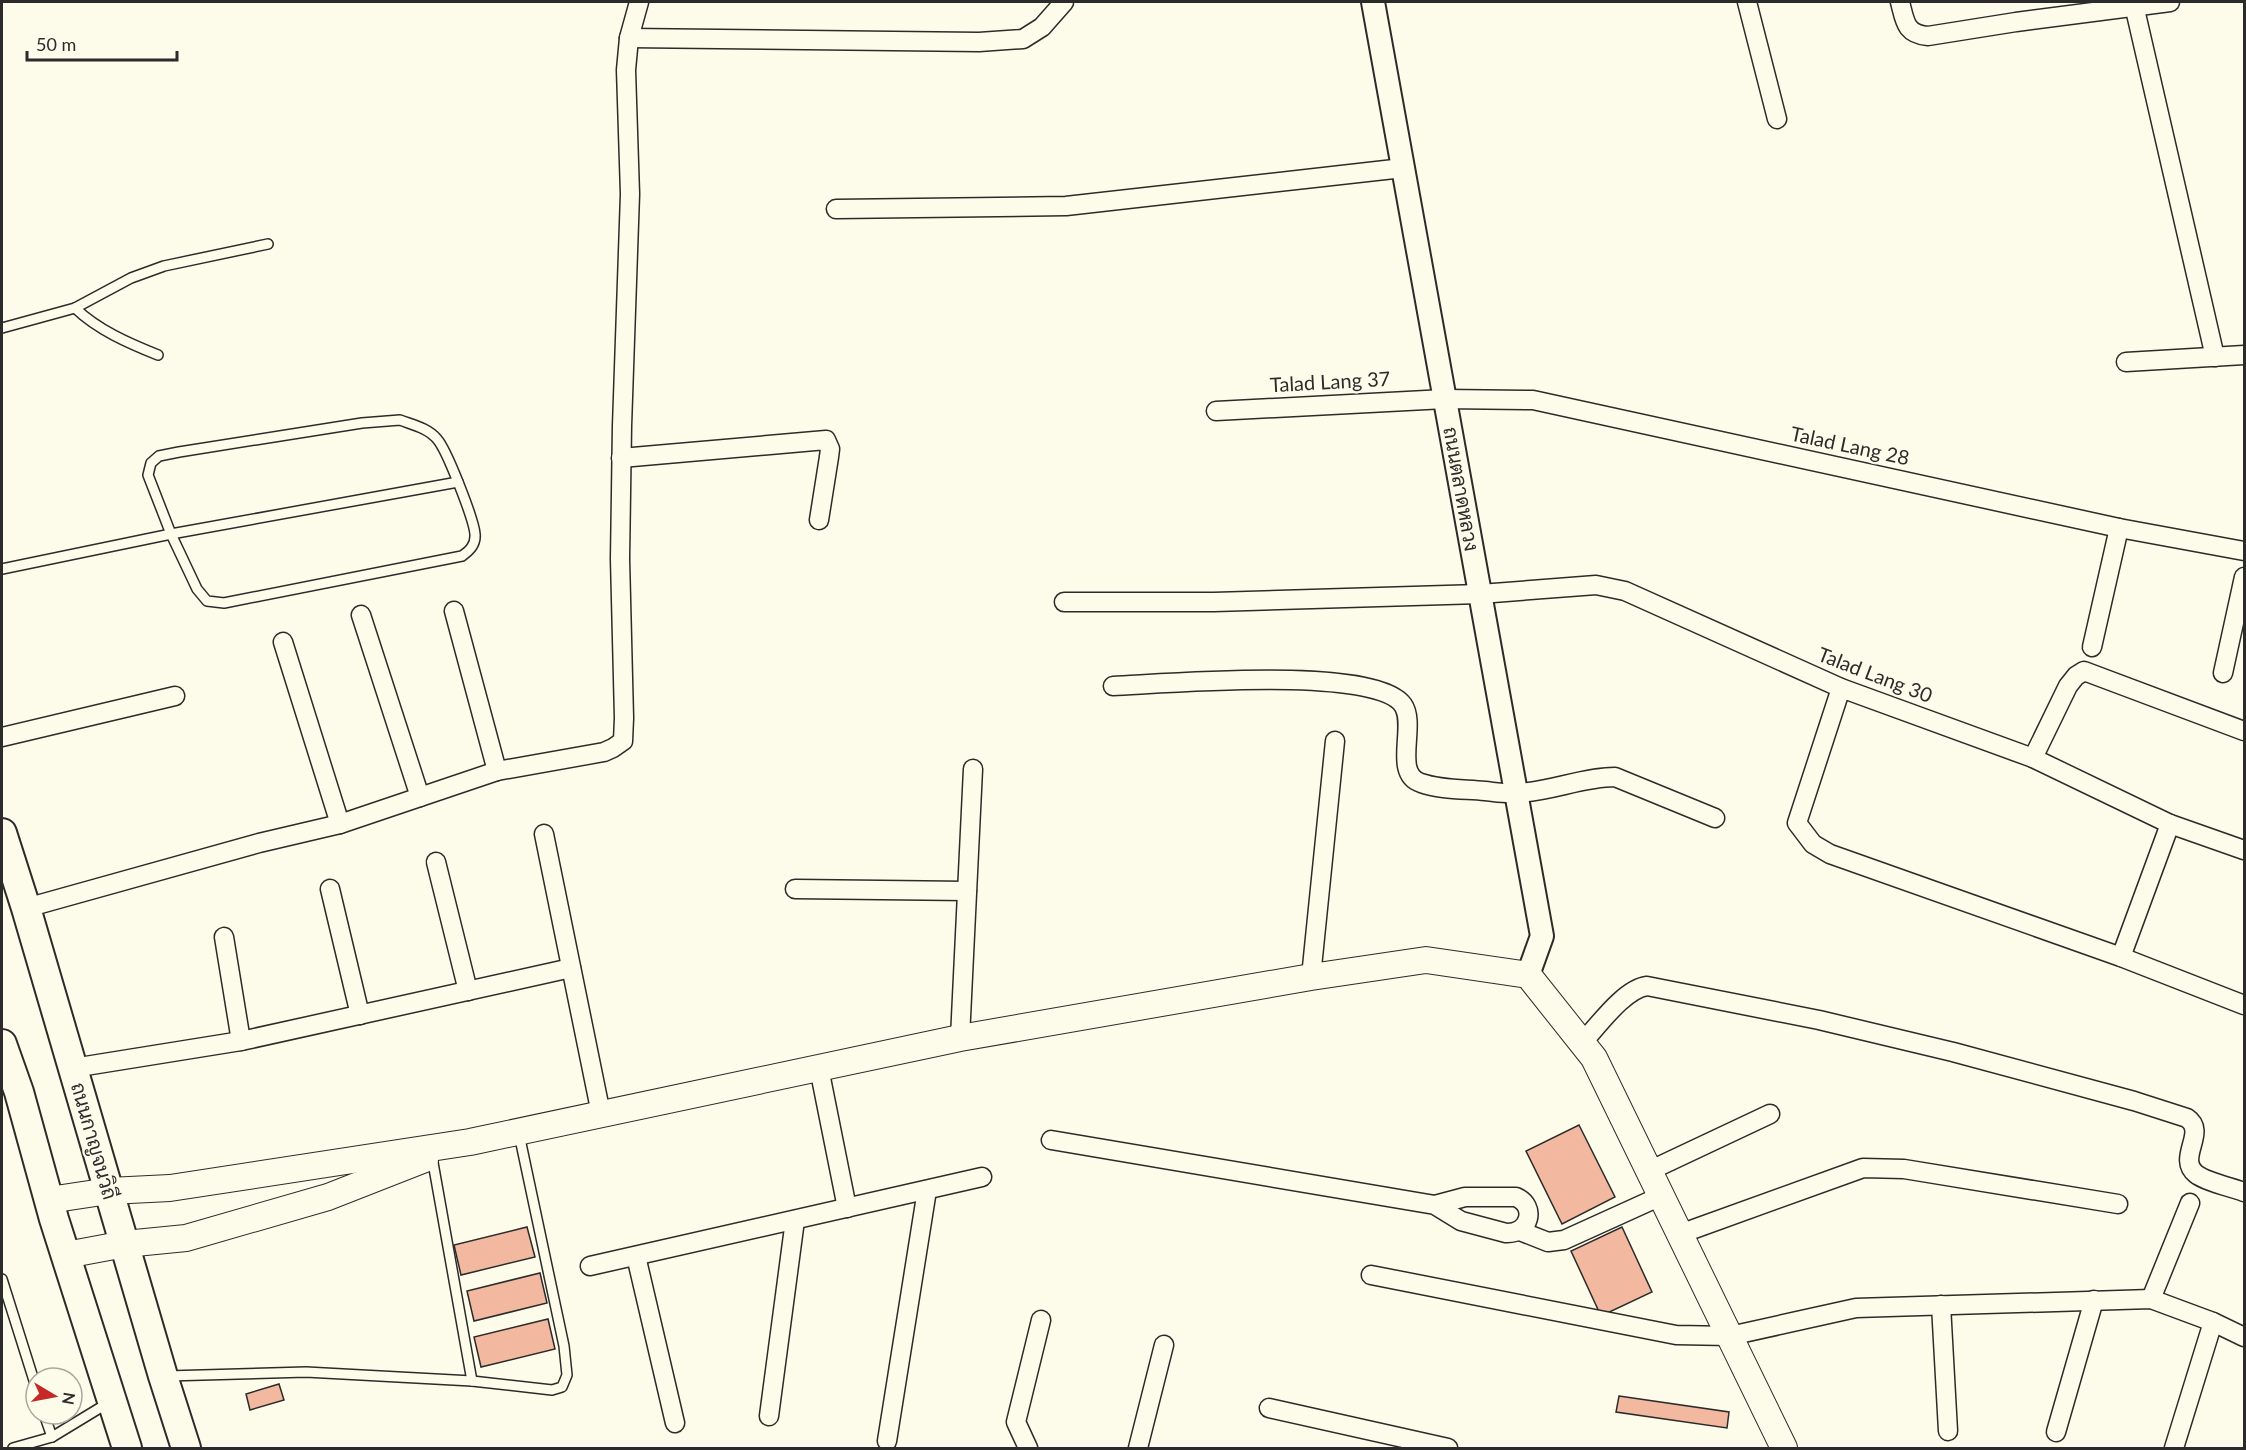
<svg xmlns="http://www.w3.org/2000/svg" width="2246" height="1450" viewBox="0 0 2246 1450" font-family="Lato,Sarabun,sans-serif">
<rect width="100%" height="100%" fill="#fdfbea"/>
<g fill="#f2b8a0" stroke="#2b2b2b" stroke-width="1.5">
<path d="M1579 1125 1615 1197 1562 1224 1526 1151Z"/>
<path d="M527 1227 535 1257 461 1275 454 1245Z"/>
<path d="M1622 1227 1652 1292 1601 1316 1571 1251Z"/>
<path d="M540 1273 547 1303 474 1321 467 1291Z"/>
<path d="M548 1319 555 1349 481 1367 474 1337Z"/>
<path d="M279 1384 284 1400 250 1410 246 1394Z"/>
<path d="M1619 1396 1729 1412 1727 1428 1616 1412Z"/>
</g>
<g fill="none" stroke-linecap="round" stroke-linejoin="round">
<g stroke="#2b2b2b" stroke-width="12">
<g id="service">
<path d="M75 308C98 330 128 343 158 355"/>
<path d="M2 328 75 308 131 278 164 266 268 244"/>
<path d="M400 420C413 425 428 428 437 439 447 450 474 520 475 534 476 545 469 551 462 556L224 603 207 601 197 589 171 534 148 475 151 463 159 456 179 452 362 423Z"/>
<path d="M2 569 171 534 458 482"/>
<path d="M432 1157 472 1381"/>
<path d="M2 1279 36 1387"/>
<path d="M167 1376 306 1372 472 1381 552 1390 562 1387 567 1375 564 1346 519 1134"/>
<path d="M44 1414 52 1437"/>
<path d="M13 1448 52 1437 108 1403"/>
</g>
</g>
<g stroke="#2b2b2b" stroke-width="21">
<g id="minor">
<path d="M1747 2 1777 119"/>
<path d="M1900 2C1905 21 1905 34 1928 36L2016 22 2170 2"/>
<path d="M2134 5 2215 357"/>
<path d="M629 38 979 42 1023 39 1042 27 1064 2"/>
<path d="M836 209 1066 206 1403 168"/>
<path d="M2126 362 2244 355"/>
<path d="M1216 411 1445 399 1533 400 2119 528 2244 551"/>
<path d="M621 458 826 440 830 449 829 457 819 520"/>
<path d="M1064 602H1214L1480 594 1596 585 1625 591 1841 688 2033 758 2170 824 2244 850"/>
<path d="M454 611 497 771"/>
<path d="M361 615 420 797"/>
<path d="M283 642 340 824"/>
<path d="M2092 647 2119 528"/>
<path d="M2223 673 2244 577"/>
<path d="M1113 686C1163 684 1375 665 1403 705 1417 725 1392 774 1421 783 1441 790 1464 789 1485 791 1495 792 1506 794 1516 793 1550 792 1582 777 1615 777L1715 818"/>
<path d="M1841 688 1797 823 1813 844 1830 854 2121 957 2244 1005"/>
<path d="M2 737 175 696"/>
<path d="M2033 758 2068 686 2076 676 2084 671 2244 731"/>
<path d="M544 834 601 1114"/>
<path d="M436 862 468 991"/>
<path d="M330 889 360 1015"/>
<path d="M795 889 967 891"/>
<path d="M26 908 259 843 340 824 497 771 604 752 613 748 623 741 624 718 620 559 622 426 630 194 626 70 629 38 639 2"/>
<path d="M224 937 241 1041"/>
<path d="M2121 957 2170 824"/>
<path d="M1311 977 1335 741"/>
<path d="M960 1038 973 769"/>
<path d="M1582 1043C1598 1026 1624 989 1647 986L1819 1020 1953 1052 2134 1101 2187 1118C2208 1132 2176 1158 2196 1174 2206 1182 2231 1187 2244 1192"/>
<path d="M73 1068 241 1041 571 968"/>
<path d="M819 1068 847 1208"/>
<path d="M1051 1140 1435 1205 1461 1221 1506 1233C1530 1234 1537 1206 1516 1197H1465L1435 1205"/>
<path d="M1649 1171 1770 1114"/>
<path d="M1520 1231 1548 1242 1564 1240 1661 1196"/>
<path d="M1680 1234 1863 1168 1904 1169 2118 1204"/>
<path d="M636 1256 675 1423"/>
<path d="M590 1266 982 1177"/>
<path d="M1371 1275 1676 1335 1730 1336 1856 1308 2151 1299 2213 1322 2244 1337"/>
<path d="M2151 1299 2190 1203"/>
<path d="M1941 1305 1948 1431"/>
<path d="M1269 1408 1448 1448"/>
<path d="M769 1416 795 1220"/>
<path d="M2056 1432 2094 1300"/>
<path d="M887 1441 927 1190"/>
<path d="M1028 1448 1016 1422 1041 1320"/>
<path d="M1138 1448 1164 1345"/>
<path d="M2174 1448 2213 1322"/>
</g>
</g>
<g stroke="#2b2b2b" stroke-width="26">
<path id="tertiary" d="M1373 2 1542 936 1528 975"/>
</g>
<g stroke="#2b2b2b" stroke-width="28">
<g id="secondary">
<path d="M49 1200 109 1191 170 1188 470 1142 960 1038 1311 977 1426 960 1528 975 1594 1058 1784 1448"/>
<path d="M66 1255 125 1244 186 1238 328 1197 425 1159"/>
</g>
</g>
<g stroke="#2b2b2b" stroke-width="32">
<g id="primary">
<path d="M2 833 26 908 163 1376 186 1448"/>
<path d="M2 1044 19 1092 54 1219 127 1448"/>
</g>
</g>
<use href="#service" stroke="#fdfbea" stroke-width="9"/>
<use href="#minor" stroke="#fdfbea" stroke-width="18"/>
<use href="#tertiary" stroke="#fdfbea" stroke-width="22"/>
<use href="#secondary" stroke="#fdfbea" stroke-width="26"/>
<use href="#primary" stroke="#fdfbea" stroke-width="28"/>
</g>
<g text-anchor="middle" stroke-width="4.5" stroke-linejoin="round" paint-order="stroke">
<g font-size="20" fill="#2b2b2b" stroke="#fdfbea">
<text transform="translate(1330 382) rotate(-3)" y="7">Talad Lang 37</text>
<text transform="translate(1850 446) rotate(12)" y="7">Talad Lang 28</text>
<text transform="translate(1461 489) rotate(80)" y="7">ถนนตลาดหลวง</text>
<text transform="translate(1875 675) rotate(21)" y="7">Talad Lang 30</text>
<text transform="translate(94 1141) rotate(74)" y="7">ถนนกาญจนวิถี</text>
</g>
</g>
<rect width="2246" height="1450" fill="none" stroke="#2b2b2b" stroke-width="6"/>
<g transform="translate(54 1396) rotate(100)"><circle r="28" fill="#fdfbea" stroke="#a9a89e" stroke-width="1.5"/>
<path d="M0-4.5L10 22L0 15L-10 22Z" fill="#c62828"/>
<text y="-9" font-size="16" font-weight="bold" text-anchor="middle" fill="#2b2b2b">N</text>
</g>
<path d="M27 51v9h150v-9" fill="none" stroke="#2b2b2b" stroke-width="3"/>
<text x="36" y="51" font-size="18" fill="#2b2b2b" stroke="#fdfbea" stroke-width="4.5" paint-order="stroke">50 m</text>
</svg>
